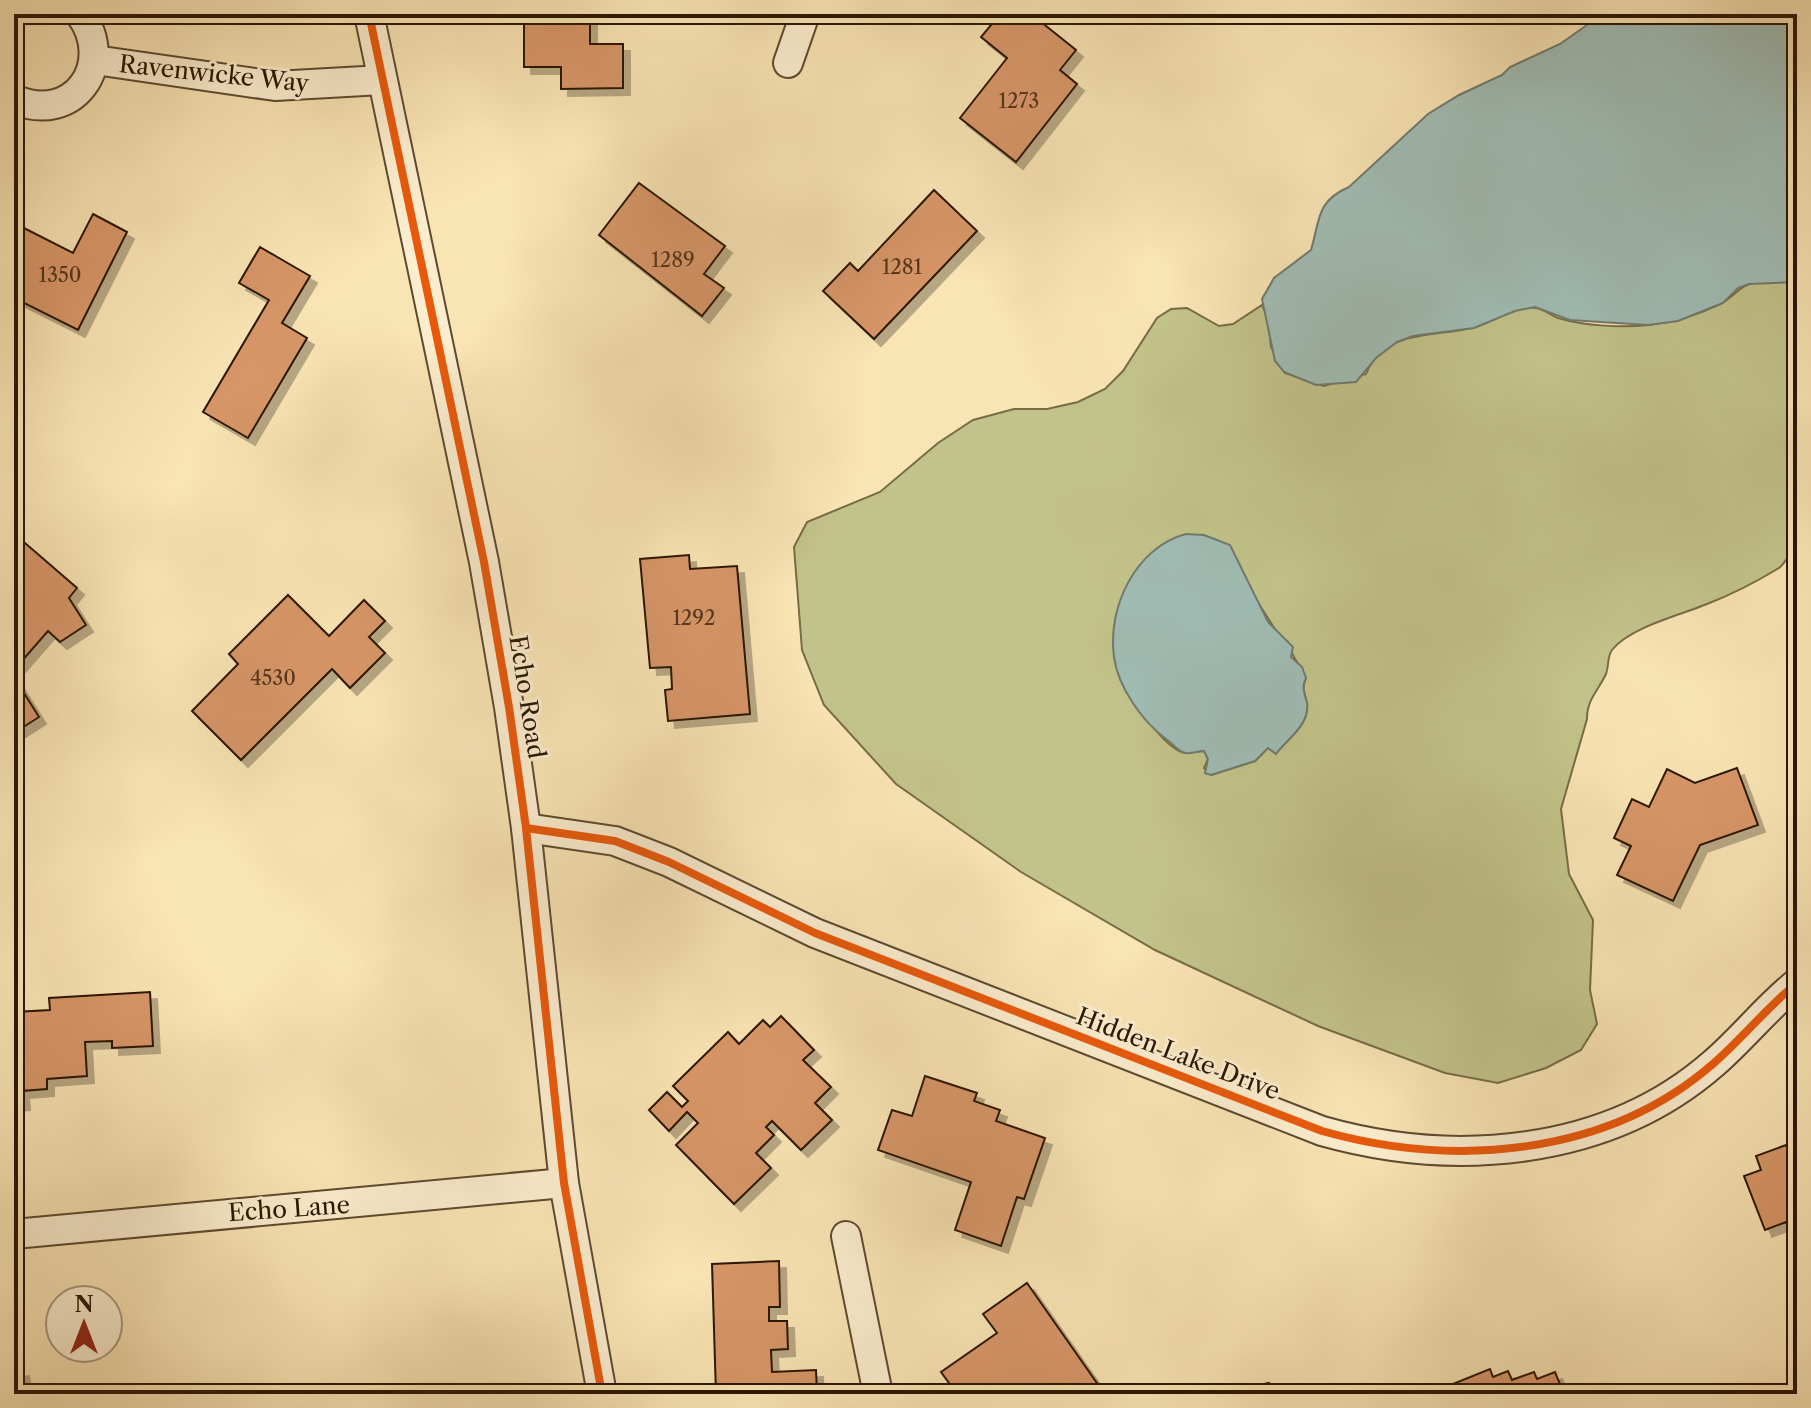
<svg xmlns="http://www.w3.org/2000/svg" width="1811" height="1408" viewBox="0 0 1811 1408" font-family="'Libre Caslon Text',serif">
<defs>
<filter id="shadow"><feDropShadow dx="7" dy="7" stdDeviation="0" flood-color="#0004"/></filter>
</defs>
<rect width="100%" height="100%" fill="#f9e4b4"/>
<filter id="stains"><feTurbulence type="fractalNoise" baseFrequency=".0025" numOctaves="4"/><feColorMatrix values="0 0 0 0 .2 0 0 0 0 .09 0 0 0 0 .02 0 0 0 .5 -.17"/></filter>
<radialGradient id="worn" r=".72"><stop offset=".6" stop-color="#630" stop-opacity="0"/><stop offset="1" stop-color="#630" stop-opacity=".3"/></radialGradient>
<path fill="#c2c38a" stroke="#766c46" stroke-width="2" fill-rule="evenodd" d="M1755 282H1797V543C1791 550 1786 563 1779 568 1756 582 1733 594 1707 604 1681 615 1630 627 1612 650 1607 657 1609 666 1606 674 1598 691 1587 699 1587 719L1561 809 1569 874 1593 920 1590 990 1597 1024 1581 1050 1546 1068 1498 1083 1445 1073 1318 1026 1155 950 1021 872 896 784 824 705 802 650 794 547 807 522 880 492 938 443 973 420 1014 409H1047L1078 402 1105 389 1123 371 1157 318 1171 309 1187 308 1219 326 1233 324 1262 305 1268 318 1271 347 1285 373 1324 386 1366 374C1384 329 1434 337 1472 328 1492 324 1514 303 1536 308 1543 309 1551 315 1558 318 1585 326 1622 328 1649 325 1673 322 1698 315 1720 304 1734 297 1739 286 1755 282ZM1259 604 1281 639 1288 642C1291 658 1300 663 1306 678 1301 688 1305 694 1307 703 1310 725 1287 739 1276 753L1268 748 1255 761 1211 775 1204 768 1208 759 1204 751C1198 751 1191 753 1185 753 1163 749 1129 694 1119 675Z"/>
<g fill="#a0bdb5" stroke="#717a6e" stroke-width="2">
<path d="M1590 14H1797V282L1749 284 1738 288 1723 303 1678 321 1648 325 1570 320 1535 307 1515 311 1474 328 1413 336 1397 342 1376 358 1356 382 1316 385 1284 372 1275 361 1262 299 1274 278 1311 250C1320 220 1316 201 1349 187L1428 114 1459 95 1502 75 1510 67 1560 44 1587 25Z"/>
<path d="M1186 534 1204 535 1230 545 1268 622 1293 647 1291 657 1302 667 1306 678C1301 688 1305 694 1307 703 1310 725 1287 739 1276 754L1268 748 1255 761 1211 775 1205 773 1208 759 1204 751C1198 751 1192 754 1186 753 1177 752 1173 743 1166 739 1142 721 1118 687 1114 657 1107 607 1136 547 1186 534Z"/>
</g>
<g fill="#d79668" stroke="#2b1603" stroke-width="2" filter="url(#shadow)">
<path d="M524 14H590V44H623V88L561 89V67H524Z"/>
<path d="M1000 14H1031L1076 50 1060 70 1077 84 1016 162 960 118 1007 58 981 37Z"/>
<path d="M639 183 725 246 704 274 724 288 702 316 599 235Z"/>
<path d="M934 190 977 231 874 339 823 291 850 263 858 271Z"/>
<path d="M93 214 127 232 78 330 14 298V223L73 253Z"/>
<path d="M260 247 310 276 282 323 307 338 248 438 203 412 269 300 239 283Z"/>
<path d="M25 543 77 588 69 598 86 625 60 642 48 631 14 670V557Z"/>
<path d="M689 555 690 569 737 566 750 714 668 721 665 690 672 689 671 667 650 668 640 559Z"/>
<path d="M288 595 329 636 364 600 385 621 369 637 385 653 350 688 332 669 241 760 192 711 238 664 229 654Z"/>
<path d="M1797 635V670L1787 638Z"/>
<path d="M14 677 39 717 14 733Z"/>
<path d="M1737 768 1758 825 1700 845 1673 901 1617 875 1631 846 1614 838 1632 799 1649 807 1667 769 1695 783Z"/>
<path d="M150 992 153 1046 112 1048V1041L85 1042 87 1076 47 1079V1089L22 1091 23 1103 14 1104V1012L50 1010 49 998Z"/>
<path d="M781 1016 814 1050 803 1060 831 1087 815 1103 832 1120 801 1150 772 1121 766 1127 774 1135 756 1153 771 1168 734 1204 676 1145 698 1123 687 1112 669 1131 649 1110 667 1092 682 1107 688 1101 673 1086 728 1032 739 1044 763 1020 770 1027Z"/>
<path d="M925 1076 977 1093 974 1101 1000 1110 996 1121 1045 1138 1024 1199 1017 1197 1001 1246 955 1230 971 1182 878 1150 892 1110 912 1116Z"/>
<path d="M1786 1145 1791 1158 1797 1156 1796 1250 1786 1222 1765 1230 1744 1176 1761 1170 1756 1156Z"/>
<path d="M779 1261 780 1307H769V1321H787L788 1349 771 1350 772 1372 816 1370 817 1394H716L712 1264Z"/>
<path d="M1027 1283 1099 1386 1092 1391 1093 1394H957L941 1372 997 1333 983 1314Z"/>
<path d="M22 1369 26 1394H14V1371Z"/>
<path d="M1490 1369 1493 1377 1508 1371 1512 1380 1534 1372 1537 1379 1555 1372 1564 1394H1428Z"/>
<path d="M1269 1383 1272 1394H1240L1239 1389Z"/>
</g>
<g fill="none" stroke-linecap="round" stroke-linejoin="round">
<g stroke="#5e4a2f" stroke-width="32">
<g id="minor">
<path d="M369 14 484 562 509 707 526 828 564 1183 602 1394"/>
<path d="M95 60 275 86 382 80"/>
<path d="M788 63 805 14"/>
<path d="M14 99C73 126 117 64 80 14"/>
<path d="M526 828 615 841 669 862 815 933 1322 1131C1453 1168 1607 1157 1714 1063 1743 1038 1767 1007 1797 983"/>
<path d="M14 1234 564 1183"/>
<path d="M846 1236 878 1394"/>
</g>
</g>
<use href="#minor" stroke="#fbedce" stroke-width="28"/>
<g stroke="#fbedce" stroke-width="13">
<g id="cycleway">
<path d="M369 14 484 562 509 707 526 828 564 1183 602 1394"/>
<path d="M526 828 615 841 669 862 815 933 1322 1131C1453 1168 1607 1157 1714 1063 1743 1038 1767 1007 1797 983"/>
</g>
</g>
<use href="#cycleway" stroke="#e8590c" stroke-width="8"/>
</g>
<g text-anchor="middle" stroke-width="6" stroke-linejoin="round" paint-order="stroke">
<g font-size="20" fill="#56361c">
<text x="1019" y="108">1273</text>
<text x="673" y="267">1289</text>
<text x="902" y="274">1281</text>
<text x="60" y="282">1350</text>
<text x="694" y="625">1292</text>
<text x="273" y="685">4530</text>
</g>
<g font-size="24" fill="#2b1603" stroke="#fbedce">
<text transform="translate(214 74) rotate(6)" y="8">Ravenwicke Way</text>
<text transform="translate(527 697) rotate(81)" y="8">Echo Road</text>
<text transform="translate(1178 1054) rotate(21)" y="8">Hidden Lake Drive</text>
<text transform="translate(289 1209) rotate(-4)" y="8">Echo Lane</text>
</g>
</g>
<rect width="1811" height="1408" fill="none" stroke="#f9e4b4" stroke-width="48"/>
<rect x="16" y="16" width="1779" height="1376" fill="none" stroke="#2b1603" stroke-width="4"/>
<rect x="24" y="24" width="1763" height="1360" fill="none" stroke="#2b1603" stroke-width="2"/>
<g transform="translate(84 1324)"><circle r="38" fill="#fbedce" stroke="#a8977d" stroke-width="2"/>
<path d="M0-6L14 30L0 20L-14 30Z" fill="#8f2418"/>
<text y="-12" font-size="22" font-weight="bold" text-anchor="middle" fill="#2b1603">N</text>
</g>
<rect width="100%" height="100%" filter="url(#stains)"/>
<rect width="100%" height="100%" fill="url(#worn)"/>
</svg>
